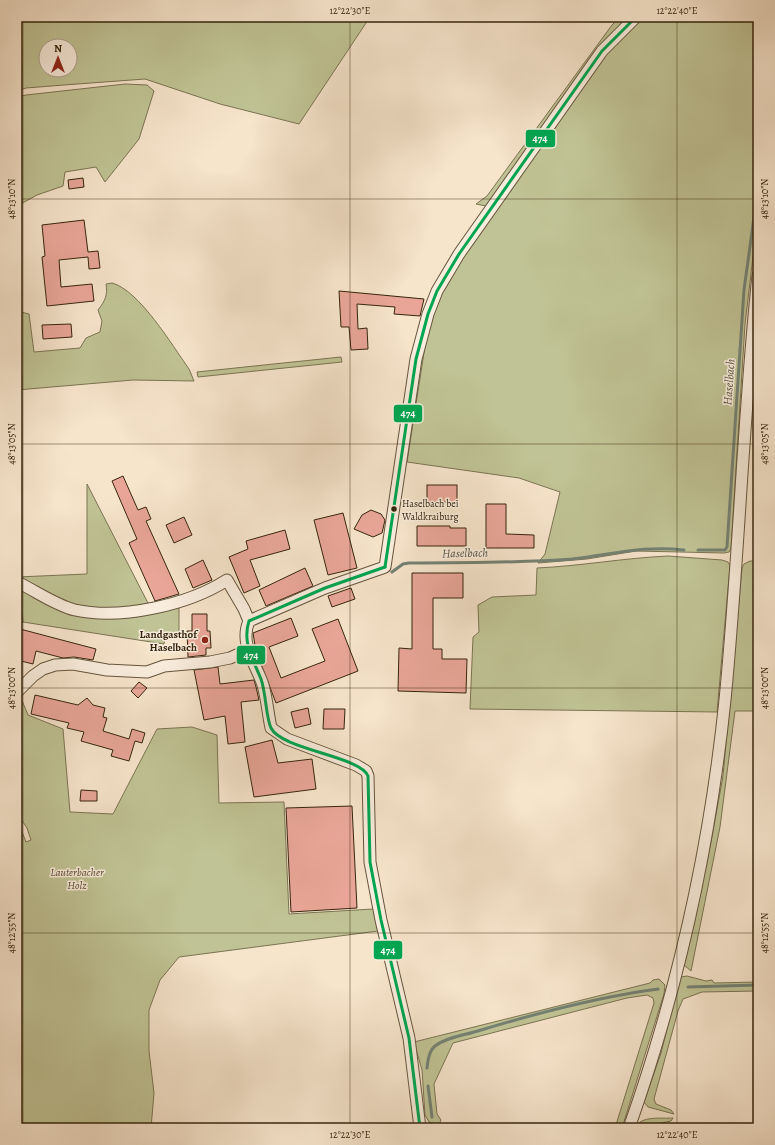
<svg xmlns="http://www.w3.org/2000/svg" width="775" height="1145" viewBox="0 0 775 1145" font-family="Alegreya,serif">
<rect width="100%" height="100%" fill="#f6e4cb"/>
<filter id="stains"><feTurbulence type="fractalNoise" baseFrequency=".005" numOctaves="4"/><feColorMatrix values="0 0 0 0 .2 0 0 0 0 .09 0 0 0 0 .02 0 0 0 .5 -.17"/></filter>
<radialGradient id="worn" r=".72"><stop offset=".6" stop-color="#630" stop-opacity="0"/><stop offset="1" stop-color="#630" stop-opacity=".3"/></radialGradient>
<g fill="#c0c395" stroke="#7b7452" fill-rule="evenodd">
<path d="M17 17H370L299 124 220 104 145 79 64 85 26 88 17 91ZM46 46H70V70H46Z"/>
<path d="M620 17H629L596 55 491 203 486 206 476 204 487 196 612 25Z"/>
<path d="M643 17H758V215L745 324 731 548 729 552 724 553 636 551 587 559 538 563 545 554 560 492 519 478 407 462 425 346 433 313 450 276 487 221 615 40Z"/>
<path d="M125 84 147 85 154 91 139 139 105 182 96 167 65 172 63 186 37 195 17 206V97L26 95Z"/>
<path d="M112 283C139 290 172 345 189 369L194 381 133 380 17 390V311L29 314 34 352 80 348 86 338 100 332 102 321 98 310C105 301 108 295 106 284Z"/>
<path d="M341 357 342 362 198 377 197 372Z"/>
<path d="M87 484 149 605 117 611 77 607 17 577 87 574Z"/>
<path d="M668 556 722 560 728 562 730 566 717 712 470 709 473 637 479 632 478 605 492 597 536 595 537 568C581 566 624 558 668 556Z"/>
<path d="M750 561H758V711H735L720 827 691 971 684 965 711 842 723 776 742 568 744 564Z"/>
<path d="M17 586 68 611 179 606V632L165 638 164 644 23 622 17 627V622H23L22 612 17 608Z"/>
<path d="M17 698H21L28 715 63 729 70 812 113 814 157 729 192 727 217 735 219 803 284 802 289 914 373 909 378 931 179 957 160 980 149 1010V1051L154 1093 151 1128H17V819L26 842 31 840 27 828 17 813Z"/>
<path d="M687 976 706 981 712 980 714 983 758 982V991L702 992 683 999 678 1011 654 1099 656 1104 671 1110 674 1114 648 1107 644 1102 661 1053 679 981 681 977Z"/>
<path d="M659 979 665 985 664 994 622 1128H615L654 1003 653 998 647 995 627 998 453 1043 434 1084 437 1114 441 1120 439 1125 429 1122 425 1115 422 1070 414 1042 650 983 653 980Z"/>
<path d="M673 1118 671 1121C659 1123 647 1128 635 1128 641 1115 661 1119 673 1118Z"/>
</g>
<g fill="none" stroke-linecap="round" stroke-linejoin="round">
<g stroke="#748173" stroke-width="3">
<path d="M698 550H725L727 547 744 290 758 188"/>
<path d="M392 572 403 564 409 563C463 563 518 563 572 559 611 555 643 545 684 550"/>
<path d="M688 987 758 985"/>
<path d="M427 1068C428 1060 429 1051 435 1046 447 1037 465 1035 478 1031 537 1013 598 997 658 989"/>
<path d="M428 1086 432 1117"/>
</g>
</g>
<g fill="#e9a698" stroke="#36250e">
<path d="M83 178 84 187 69 189 68 180Z"/>
<path d="M84 220 88 252 98 251 100 268 89 269 88 257 59 260 61 287 92 284 94 301 47 306 42 257 45 256 42 225Z"/>
<path d="M339 291 424 299 420 316 394 314 395 307 357 304 358 329 367 328 368 349 351 350 349 327H341Z"/>
<path d="M71 324 72 337 43 339 42 325Z"/>
<path d="M123 476 138 510 146 507 151 519 146 521 179 594 155 601 129 543 137 539 112 481Z"/>
<rect x="427" y="485" width="30" height="17"/>
<path d="M486 504H506V534L534 535V548H486Z"/>
<path d="M371 510 381 514 385 520 382 533 373 537 354 529 362 515Z"/>
<path d="M343 513 357 568 328 575 314 520Z"/>
<path d="M184 517 192 535 174 543 166 525Z"/>
<path d="M417 526H450V528H466V546H417Z"/>
<path d="M285 530 290 549 250 560 260 586 244 593 229 557 248 549 246 541Z"/>
<path d="M203 560 212 580 193 588 185 569Z"/>
<path d="M305 568 313 586 266 606 259 590Z"/>
<path d="M412 573H463V598H433V649H442V659H467L466 693 398 691 399 648 412 649Z"/>
<path d="M351 588 355 599 332 607 328 596Z"/>
<path d="M192 614H207V631H210L211 648H206V655L188 657 187 631H192Z"/>
<path d="M291 618 298 636 269 647 281 678 325 661 312 629 338 619 358 671 276 703 256 651 253 633Z"/>
<path d="M20 629 96 649 93 660 74 657 63 658 36 651 33 664 17 660V640Z"/>
<path d="M218 667 220 684 254 680 256 687 259 700 241 702 245 742 228 744 225 716 204 720 194 670Z"/>
<path d="M139 682 147 688 138 698 131 691Z"/>
<path d="M35 695 78 705 87 698 93 705 105 708 103 717 107 718 103 731 129 739 132 729 145 733 142 743 135 741 129 761 111 756 113 750 81 741 84 732 67 728 69 723 31 714Z"/>
<path d="M308 708 311 724 295 728 291 712Z"/>
<path d="M324 709H345L344 729H323Z"/>
<path d="M272 740 278 763 312 759 316 789 254 797 245 747Z"/>
<path d="M81 790 97 791V801H80Z"/>
<path d="M352 806 357 908 291 912 286 808Z"/>
</g>
<g fill="none" stroke-linecap="round" stroke-linejoin="round">
<g stroke="#66553d" stroke-width="13">
<g id="minor">
<path d="M17 582C36 591 55 605 75 610 121 620 188 605 227 580L244 609 249 621"/>
<path d="M17 692 33 676 43 669 55 665 73 664 107 670 147 672 164 666 210 662 230 658 248 650"/>
<path d="M420 1128 409 1038 381 920 370 862 368 776 366 771 356 765 287 739 271 728C268 714 267 699 263 685 256 664 239 644 249 621L325 588 385 567 416 359 428 314 437 291 459 254 602 51 636 17"/>
<path d="M629 1128C678 990 710 845 725 700 739 558 743 416 758 275"/>
</g>
</g>
<use href="#minor" stroke="#f9eddd" stroke-width="11"/>
<g stroke="#f9eddd" stroke-width="6">
<g id="bus-1">
<path d="M385 567 325 588 249 621C242 643 253 659 261 679 266 693 266 718 271 728 282 750 360 756 368 776L370 862 381 920 409 1038 420 1128"/>
<path d="M385 567 416 359 428 314 437 291 459 254 602 51 636 17"/>
</g>
</g>
<use href="#bus-1" stroke="#00a651" stroke-width="3"/>
</g>
<path fill="none" stroke="#36250e" stroke-width="1" stroke-opacity="0.45" d="M23 17V1128M350 17V1128M677 17V1128M17 199H758M17 444H758M17 688H758M17 933H758"/>
<circle fill="#36250e" stroke="#f9eddd" stroke-width="1.5" cx="394" cy="509" r="3.5"/>
<circle fill="#8f2418" stroke="#f9eddd" stroke-width="1.5" cx="205" cy="640" r="4"/>
<g text-anchor="middle" stroke-width="3" stroke-linejoin="round" paint-order="stroke">
<g font-size="10" fill="#36250e" stroke="#f9eddd" text-anchor="start">
<text x="402" y="507">Haselbach bei<tspan x="402" dy="13">Waldkraiburg</tspan></text>
</g>
<g font-size="11" font-weight="bold" fill="#36250e" stroke="#f9eddd" text-anchor="end">
<text x="197" y="638">Landgasthof<tspan x="197" dy="13">Haselbach</tspan></text>
</g>
<g font-size="11" font-style="italic" fill="#584c30" stroke="#f9eddd">
<text x="77" y="876">Lauterbacher<tspan x="77" dy="13">Holz</tspan></text>
</g>
<g font-size="12" font-style="italic" fill="#555340" stroke="#f9eddd">
<text transform="translate(729 382) rotate(-86)" y="4">Haselbach</text>
<text transform="translate(465 553) rotate(-1)" y="4">Haselbach</text>
</g>
</g>
<g stroke="#f9eddd" stroke-width="1.5">
<rect x="525" y="129" width="31" height="19" rx="4" fill="#00a651"/>
<rect x="393" y="404" width="30" height="19" rx="4" fill="#00a651"/>
<rect x="236" y="645" width="30" height="20" rx="4" fill="#00a651"/>
<rect x="373" y="940" width="30" height="20" rx="4" fill="#00a651"/>
</g>
<g font-size="11" text-anchor="middle" font-weight="bold" fill="#fff">
<text x="540" y="142">474</text>
<text x="408" y="417">474</text>
<text x="251" y="659">474</text>
<text x="388" y="954">474</text>
</g>
<rect width="775" height="1145" fill="none" stroke="#f6e4cb" stroke-width="44"/>
<g transform="translate(58 58)"><circle r="19" fill="#f9eddd" stroke="#ab9d8a"/>
<path d="M0-3L7 15L0 10L-7 15Z" fill="#8f2418"/>
<text y="-6" font-size="11" font-weight="bold" text-anchor="middle" fill="#36250e">N</text>
</g>
<rect x="22" y="22" width="731" height="1101" fill="none" stroke="#36250e" stroke-width="1.5"/>
<g font-size="10" text-anchor="middle" fill="#36250e">
<text x="350" y="14">12°22'30"E</text>
<text x="677" y="14">12°22'40"E</text>
<text transform="translate(11 199) rotate(-90)" y="4">48°13'10"N</text>
<text transform="translate(764 199) rotate(-90)" y="4">48°13'10"N</text>
<text transform="translate(11 444) rotate(-90)" y="4">48°13'05"N</text>
<text transform="translate(764 444) rotate(-90)" y="4">48°13'05"N</text>
<text transform="translate(11 688) rotate(-90)" y="4">48°13'00"N</text>
<text transform="translate(764 688) rotate(-90)" y="4">48°13'00"N</text>
<text transform="translate(11 933) rotate(-90)" y="4">48°12'55"N</text>
<text transform="translate(764 933) rotate(-90)" y="4">48°12'55"N</text>
<text x="350" y="1138">12°22'30"E</text>
<text x="677" y="1138">12°22'40"E</text>
</g>
<rect width="100%" height="100%" filter="url(#stains)"/>
<rect width="100%" height="100%" fill="url(#worn)"/>
</svg>
